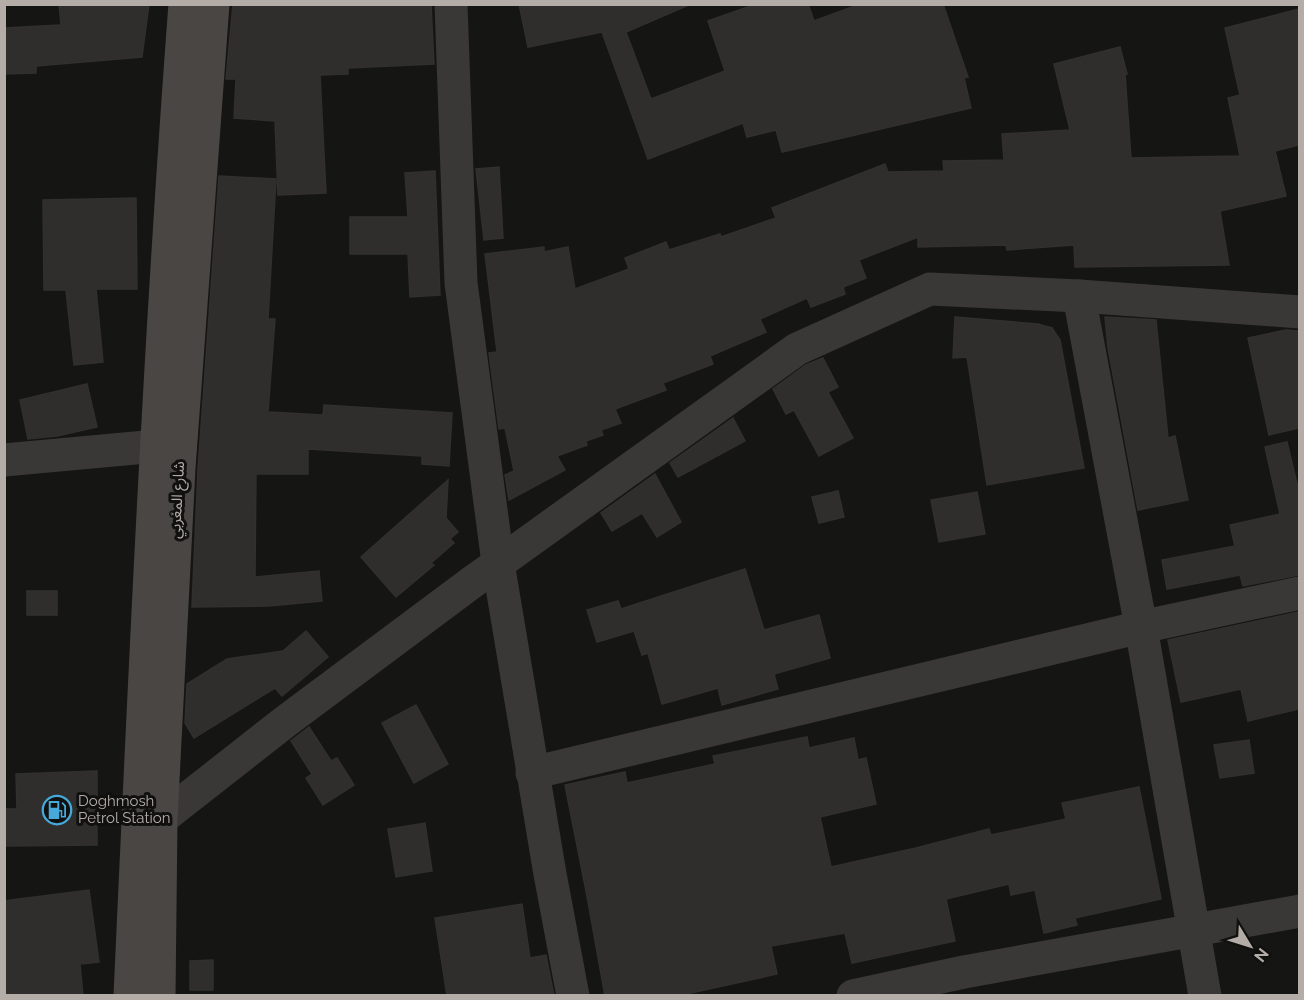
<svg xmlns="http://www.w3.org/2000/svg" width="1304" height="1000" viewBox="0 0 1304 1000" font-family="Raleway,'Noto Sans Arabic',sans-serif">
<rect width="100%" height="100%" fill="#151514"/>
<g fill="#2f2e2c" stroke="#31302e" stroke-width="1.5">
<path d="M59 4H149L142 57 36 66V73L4 74V28L61 25Z"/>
<path d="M233 4H431L434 64 348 68V74L320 75 326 193 278 195 275 121 234 118 236 79H226Z"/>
<path d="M519 4H691L626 32 651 99 725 71 708 21 756 4H808L814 21 860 4H943L968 77 964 78 971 108 782 152 776 130 747 137 743 123 648 159 602 32 528 47Z"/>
<path d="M1299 9V145L1275 151 1286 196 1220 211 1229 265 1075 267 1074 245 1007 250 1006 245 918 247V237L859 260 866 278 843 287 845 294 811 307 807 298 760 319 766 332 710 356 713 364 663 383 666 390 615 409 621 423 601 430 603 435 586 441 587 445 557 456 565 470 509 500 505 475 514 471 505 428 499 429 489 353 497 352 485 254 544 247V252L568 247 575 289 629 269 625 258 666 242 669 250 720 234 721 237 776 218 772 208 885 164 888 172 944 171 943 161 1004 160 1002 134 1070 130 1054 64 1120 47 1127 74H1125L1131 158 1240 156 1228 98 1240 95 1225 28Z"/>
<path d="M499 167 503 238 484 240 476 169Z"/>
<path d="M435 171 440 295 410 297 408 254H350V217H408L405 173Z"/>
<path d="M219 176 276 179 268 319H275L268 412 323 415 324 405 452 413 449 466 422 464V456L308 449V474H256L255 577 319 571 322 601 268 606 192 607 198 469Z"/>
<path d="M136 198 137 289H96L103 362 74 365 66 290H44L43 200Z"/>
<path d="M955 317 1038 324 1052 328 1060 340 1084 468 987 485 967 357 953 358Z"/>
<path d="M1105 317 1156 320 1168 438 1175 436 1188 500 1138 510 1108 348Z"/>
<path d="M1286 330 1299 331V428L1269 435 1248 338Z"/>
<path d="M823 358 838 387 828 392 853 438 819 456 794 410 786 414 773 389 806 365Z"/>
<path d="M87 384 97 427 57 436 28 439 20 400Z"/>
<path d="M733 418 745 441 678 477 670 463Z"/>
<path d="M1287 442 1297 484H1299V575L1243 586 1240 575 1167 589 1162 560 1235 546 1230 525 1280 514 1265 447Z"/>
<path d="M655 474 681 522 657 537 642 513 612 531 601 513Z"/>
<path d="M448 480 446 518 458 532 450 539 454 543 431 563 434 565 396 597 361 557Z"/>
<path d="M838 491 844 517 819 523 812 497Z"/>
<path d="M977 492 985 534 939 542 931 500Z"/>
<path d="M745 569 764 630 819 615 830 658 774 674 778 689 722 705 718 688 662 704 648 653 642 655 634 631 597 642 587 610 618 601 621 609Z"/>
<rect x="27" y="591" width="30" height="24"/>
<path d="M1299 612V709L1248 721 1241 689 1181 702 1168 640Z"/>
<path d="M306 631 328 657 282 696 275 688 194 738 185 723 187 684 227 659 283 651Z"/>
<path d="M416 705 448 764 414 783 382 723Z"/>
<path d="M309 727 331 761 337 758 354 785 323 805 306 778 312 774 291 741Z"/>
<path d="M807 737 809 748 854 738 858 760 866 758 876 804 820 817 831 867 916 848 989 829 991 835 1066 819 1062 803 1139 787 1161 899 1075 918 1077 925 1044 933 1035 890 1011 895 1009 884 946 899 955 941 852 963 845 933 771 946 777 974 677 996H605L587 896 565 785 625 772 627 783 715 764 713 756Z"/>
<path d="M1249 740 1254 773 1220 778 1214 745Z"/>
<path d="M97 771V845L4 846V809H17L16 774Z"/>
<path d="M425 823 432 871 396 877 388 829Z"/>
<path d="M89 890 99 962 80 964 83 996H4V901Z"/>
<path d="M522 904 530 958 546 955 554 996H447L435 918Z"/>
<path d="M213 960V990H190V961Z"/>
</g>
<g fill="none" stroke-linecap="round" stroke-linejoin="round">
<g stroke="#3a3836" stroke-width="33">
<path d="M451 4 461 283 498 563 550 874 573 996"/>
<path d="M1079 296 1141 627 1205 996"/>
<path d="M4 460 157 446"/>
<path d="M532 773 1141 627 1300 593"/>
<path d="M161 819 286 721 471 583 797 349 921 293 930 289 1079 296 1300 312"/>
<path d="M853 996 964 972 1300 911"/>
</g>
<g stroke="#4a4644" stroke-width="33">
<path d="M130 996C145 665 160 334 185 4"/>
<path d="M159 996 161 819 179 468 213 4"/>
</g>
</g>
<defs>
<g id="fuel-ring" transform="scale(1.5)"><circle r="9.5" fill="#10100f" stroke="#47a9da" stroke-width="1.5"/><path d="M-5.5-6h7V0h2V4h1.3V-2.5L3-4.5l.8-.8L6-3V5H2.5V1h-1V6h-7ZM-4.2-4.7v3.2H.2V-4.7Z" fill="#47a9da"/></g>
</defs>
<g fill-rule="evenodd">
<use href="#fuel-ring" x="57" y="810"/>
</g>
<g text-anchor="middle" stroke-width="6" stroke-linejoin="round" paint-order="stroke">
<g font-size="15" fill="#b4aca7" stroke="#10100f">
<text transform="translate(177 500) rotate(-87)" y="5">شارع المغربي</text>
</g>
<g font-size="15" fill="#b4aca7" stroke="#10100f" text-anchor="start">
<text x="78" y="806">Doghmosh<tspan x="78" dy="17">Petrol Station</tspan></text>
</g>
</g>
<rect width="1304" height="1000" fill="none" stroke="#b4aca7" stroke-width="12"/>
<g transform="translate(1250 946) rotate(128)" stroke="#10100f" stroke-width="4.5" paint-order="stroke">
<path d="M0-4.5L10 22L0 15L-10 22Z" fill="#b4aca7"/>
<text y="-9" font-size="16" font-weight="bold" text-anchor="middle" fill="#b4aca7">N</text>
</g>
</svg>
